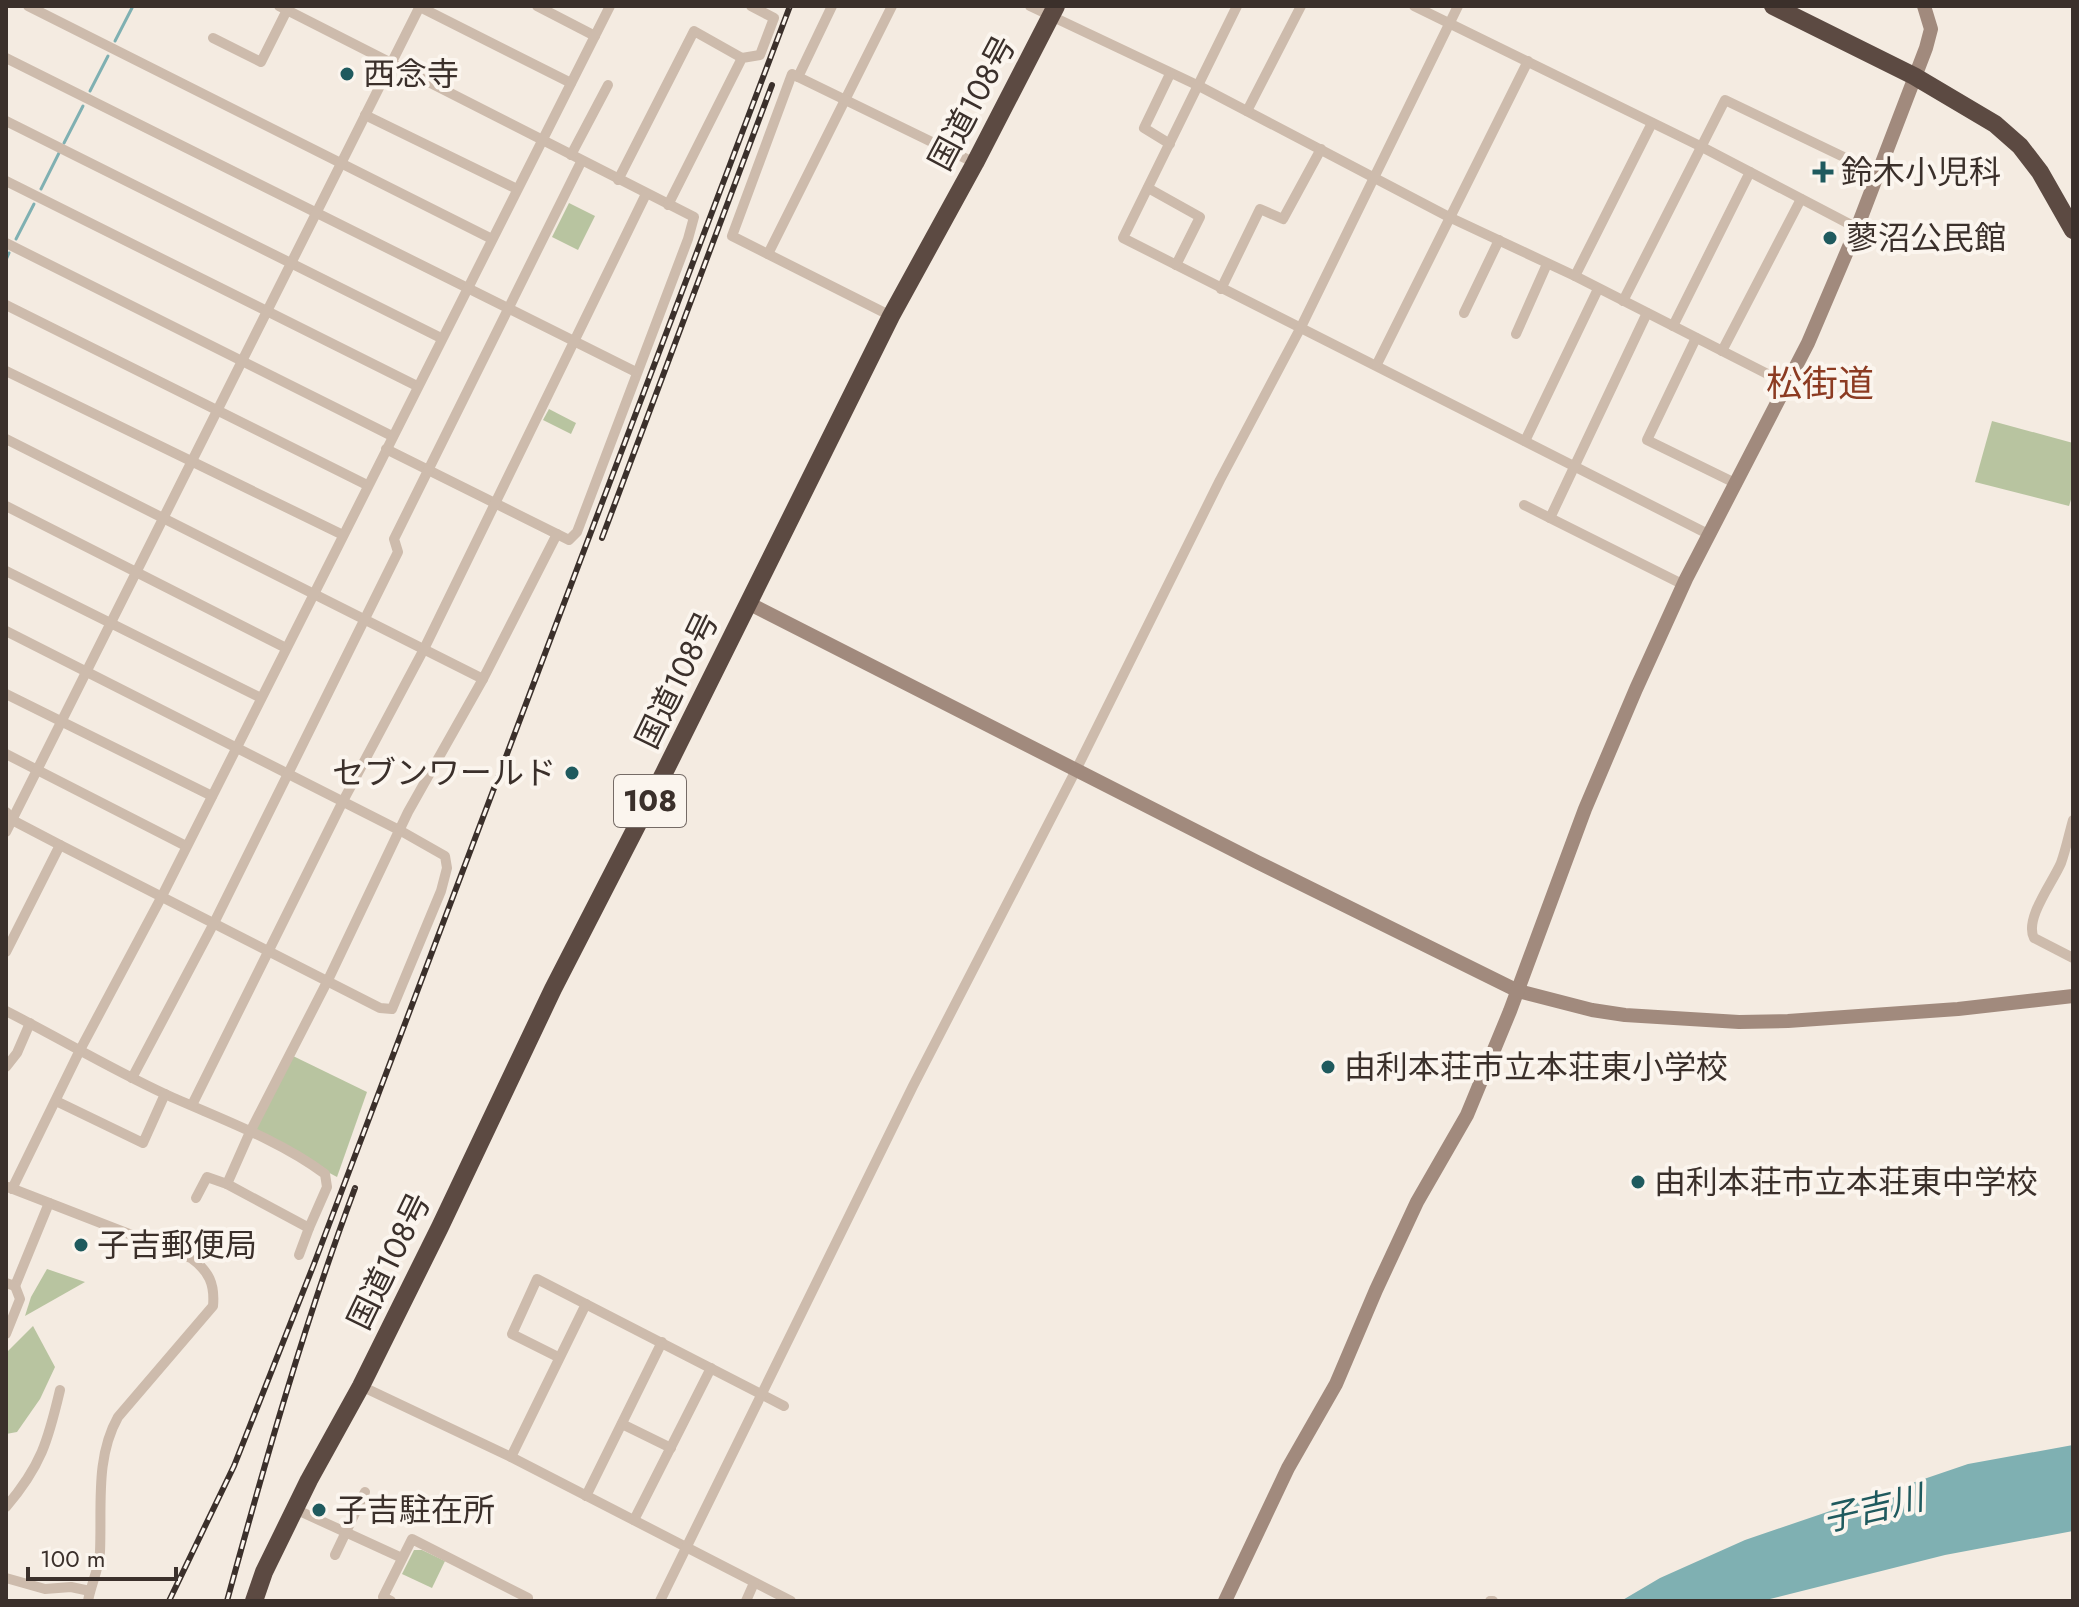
<svg xmlns="http://www.w3.org/2000/svg" width="2079" height="1607" viewBox="0 0 2079 1607" font-family="Jost,'Noto Sans JP',sans-serif">
<rect width="100%" height="100%" fill="#f4ebe1"/>
<g fill="#b8c4a0">
<path d="M569 203 595 216 578 250 552 237Z"/>
<path d="M549 409 576 423 571 434 543 420Z"/>
<path d="M1992 421 2073 443V493L2069 506 1975 482Z"/>
<path d="M291 1055 367 1092 337 1177 253 1132Z"/>
<path d="M47 1269 85 1282 25 1316 31 1297Z"/>
<path d="M33 1326 55 1367 40 1399 17 1432 6 1434V1353Z"/>
<path d="M414 1550H422L445 1561 432 1588 402 1574Z"/>
</g>
<path fill="#7fb0b2" d="M2073 1445V1531L1945 1555 1762 1601H1621L1660 1578 1745 1540 1968 1464Z"/>
<g fill="none" stroke-linecap="round" stroke-linejoin="round">
<g stroke="#7fb0b2" stroke-width="3">
<path d="M115 41 133 6"/>
<path d="M90 91 108 56"/>
<path d="M64 143 83 106"/>
<path d="M41 189 59 153"/>
<path d="M16 239 34 204"/>
<path d="M6 260 9 253"/>
</g>
<g stroke="#cdbbac" stroke-width="10">
<path d="M28 6 492 239"/>
<path d="M279 6 694 217 688 239 577 532 569 540 386 449"/>
<path d="M418 6 571 83"/>
<path d="M537 6 595 36"/>
<path d="M1030 6 1199 86 1449 217 1575 276 1787 384"/>
<path d="M1237 6 1123 238 1710 535"/>
<path d="M1414 6 1702 147 1857 228"/>
<path d="M213 38 261 62 287 10"/>
<path d="M6 58 636 372"/>
<path d="M1170 74 1144 128 1170 144"/>
<path d="M798 77 832 6"/>
<path d="M1247 111 1301 6"/>
<path d="M365 115 517 189"/>
<path d="M6 121 441 338"/>
<path d="M571 155 608 85"/>
<path d="M618 180 694 31 742 58"/>
<path d="M6 181 417 386"/>
<path d="M1148 188 1200 217 1176 265"/>
<path d="M668 205 742 58 760 55 774 18 751 6"/>
<path d="M6 243 392 436"/>
<path d="M768 254 892 6"/>
<path d="M1575 276 1652 123"/>
<path d="M1221 289 1260 209 1283 219 1321 149"/>
<path d="M1623 301 1725 100 1877 173"/>
<path d="M6 305 367 485"/>
<path d="M1464 313 1499 240"/>
<path d="M1647 313 1550 518 1684 585"/>
<path d="M891 316 732 236 792 74 975 163"/>
<path d="M1673 326 1750 172"/>
<path d="M1516 334 1547 264"/>
<path d="M1696 338 1647 440 1737 484"/>
<path d="M1722 351 1801 199"/>
<path d="M1377 364 1528 61"/>
<path d="M6 371 343 535"/>
<path d="M6 439 483 679"/>
<path d="M1525 441 1598 289"/>
<path d="M1524 505 1550 518"/>
<path d="M6 506 286 648"/>
<path d="M6 571 261 698"/>
<path d="M6 631 401 831 445 856 447 868 441 891 392 1009 380 1008 60 845 16 822 6 812"/>
<path d="M6 694 212 796"/>
<path d="M6 754 186 846"/>
<path d="M2073 820C2069 834 2066 849 2061 863 2053 882 2024 919 2034 938L2073 958"/>
<path d="M6 832 420 6"/>
<path d="M6 952 60 845"/>
<path d="M6 1011C59 1038 111 1069 165 1094 218 1118 278 1139 325 1174L327 1187 309 1228 227 1184 250 1132 328 980 408 812 483 679 557 534"/>
<path d="M6 1067 17 1053 30 1023"/>
<path d="M132 1078 214 923 398 552 394 539 581 162"/>
<path d="M56 1101 143 1143 165 1094"/>
<path d="M192 1105 342 803 424 649 646 194"/>
<path d="M8 1187 191 1258C209 1271 215 1284 213 1306L118 1417C95 1458 102 1506 100 1552 99 1568 91 1585 88 1601"/>
<path d="M12 1189 80 1050 162 896 610 6"/>
<path d="M196 1198 207 1177 227 1184"/>
<path d="M299 1255 309 1228"/>
<path d="M6 1283 15 1286 49 1203"/>
<path d="M6 1334 20 1299 15 1286"/>
<path d="M558 1357 512 1334 537 1279 784 1406"/>
<path d="M361 1386 511 1457 791 1601"/>
<path d="M622 1424 671 1448"/>
<path d="M511 1457 586 1304"/>
<path d="M586 1496 662 1342"/>
<path d="M6 1507C41 1466 48 1441 60 1390"/>
<path d="M295 1509 402 1558"/>
<path d="M634 1520 711 1368"/>
<path d="M335 1555 365 1492"/>
<path d="M6 1578 45 1589 71 1587 90 1591"/>
<path d="M391 1601 383 1597 412 1539 528 1598 527 1601"/>
<path d="M660 1601 913 1086 1076 770 1220 480 1301 327 1458 6"/>
<path d="M746 1601 754 1583"/>
<path d="M1490 1601H1493"/>
</g>
<g stroke="#a18a7d" stroke-width="14">
<path d="M748 603 1257 862 1518 991 1592 1010 1625 1015 1739 1022 1788 1021 1958 1009 2073 996"/>
<path d="M1225 1601 1288 1468 1336 1384 1376 1290 1417 1202 1467 1115 1510 1011 1585 809 1636 689 1686 579 1808 343 1857 228 1926 48 1931 29 1924 6"/>
</g>
<g stroke="#5c4a42" stroke-width="18">
<path d="M1773 6 1914 76 1995 124 2020 146 2040 172 2073 230"/>
<path d="M254 1601 264 1572 309 1480 361 1386 440 1227 553 989 664 773 891 316 975 163 1056 6"/>
</g>
<g stroke="#3b302b" stroke-width="6">
<g id="rail">
<path d="M602 538 772 85"/>
<path d="M169 1601 234 1466 314 1264 790 6"/>
<path d="M227 1601C265 1462 304 1324 355 1188"/>
</g>
</g>
<use href="#rail" stroke="#fbf5ee" stroke-width="3" stroke-dasharray="9" stroke-linecap="butt"/>
</g>
<g fill="#1f5a5e" stroke="#fbf5ee" stroke-width="3">
<circle cx="347" cy="74" r="8"/>
<path d="M1819 160h8v8h8v8h-8v8h-8v-8h-8v-8h8z"/>
<circle cx="1830" cy="238" r="8"/>
<circle cx="572" cy="773" r="8"/>
<circle cx="1328" cy="1067" r="8"/>
<circle cx="1638" cy="1182" r="8"/>
<circle cx="81" cy="1245" r="8"/>
<circle cx="319" cy="1510" r="8"/>
</g>
<g text-anchor="middle" stroke-width="8" stroke-linejoin="round" paint-order="stroke">
<rect fill="#fbf5ee" stroke="#756b66" stroke-width="2" x="614" y="775" width="72" height="52" rx="6"/>
<g font-size="30" font-weight="bold" fill="#3b302b">
<text x="650" y="811">108</text>
</g>
<g font-size="32" fill="#3b302b" stroke="#fbf5ee" text-anchor="start">
<text x="363" y="85">西念寺</text>
<text x="1841" y="183">鈴木小児科</text>
<text x="1846" y="249">蓼沼公民館</text>
<text x="556" y="784" text-anchor="end">セブンワールド</text>
<text x="1344" y="1078">由利本荘市立本荘東小学校</text>
<text x="1654" y="1193">由利本荘市立本荘東中学校</text>
<text x="97" y="1256">子吉郵便局</text>
<text x="335" y="1521">子吉駐在所</text>
</g>
<g font-size="32" fill="#3b302b" stroke="#fbf5ee">
<text transform="translate(972 103) rotate(-62)" y="11">国道108号</text>
<text transform="translate(677 680) rotate(-64)" y="11">国道108号</text>
<text transform="translate(389 1261) rotate(-64)" y="11">国道108号</text>
</g>
<g font-size="34" font-style="italic" fill="#1f5a5e" stroke="#fbf5ee">
<text transform="translate(1873 1508) rotate(-13)" y="12">子吉川</text>
</g>
<g font-size="36" fill="#8c3b22" stroke="#fbf5ee">
<text x="1820" y="396">松街道</text>
</g>
</g>
<rect width="2079" height="1607" fill="none" stroke="#3b302b" stroke-width="16"/>
<path d="M28 1567v12h148v-12" fill="none" stroke="#3b302b" stroke-width="4"/>
<text x="40" y="1567" font-size="24" fill="#3b302b" stroke="#fbf5ee" stroke-width="6" paint-order="stroke">100 m</text>
</svg>
